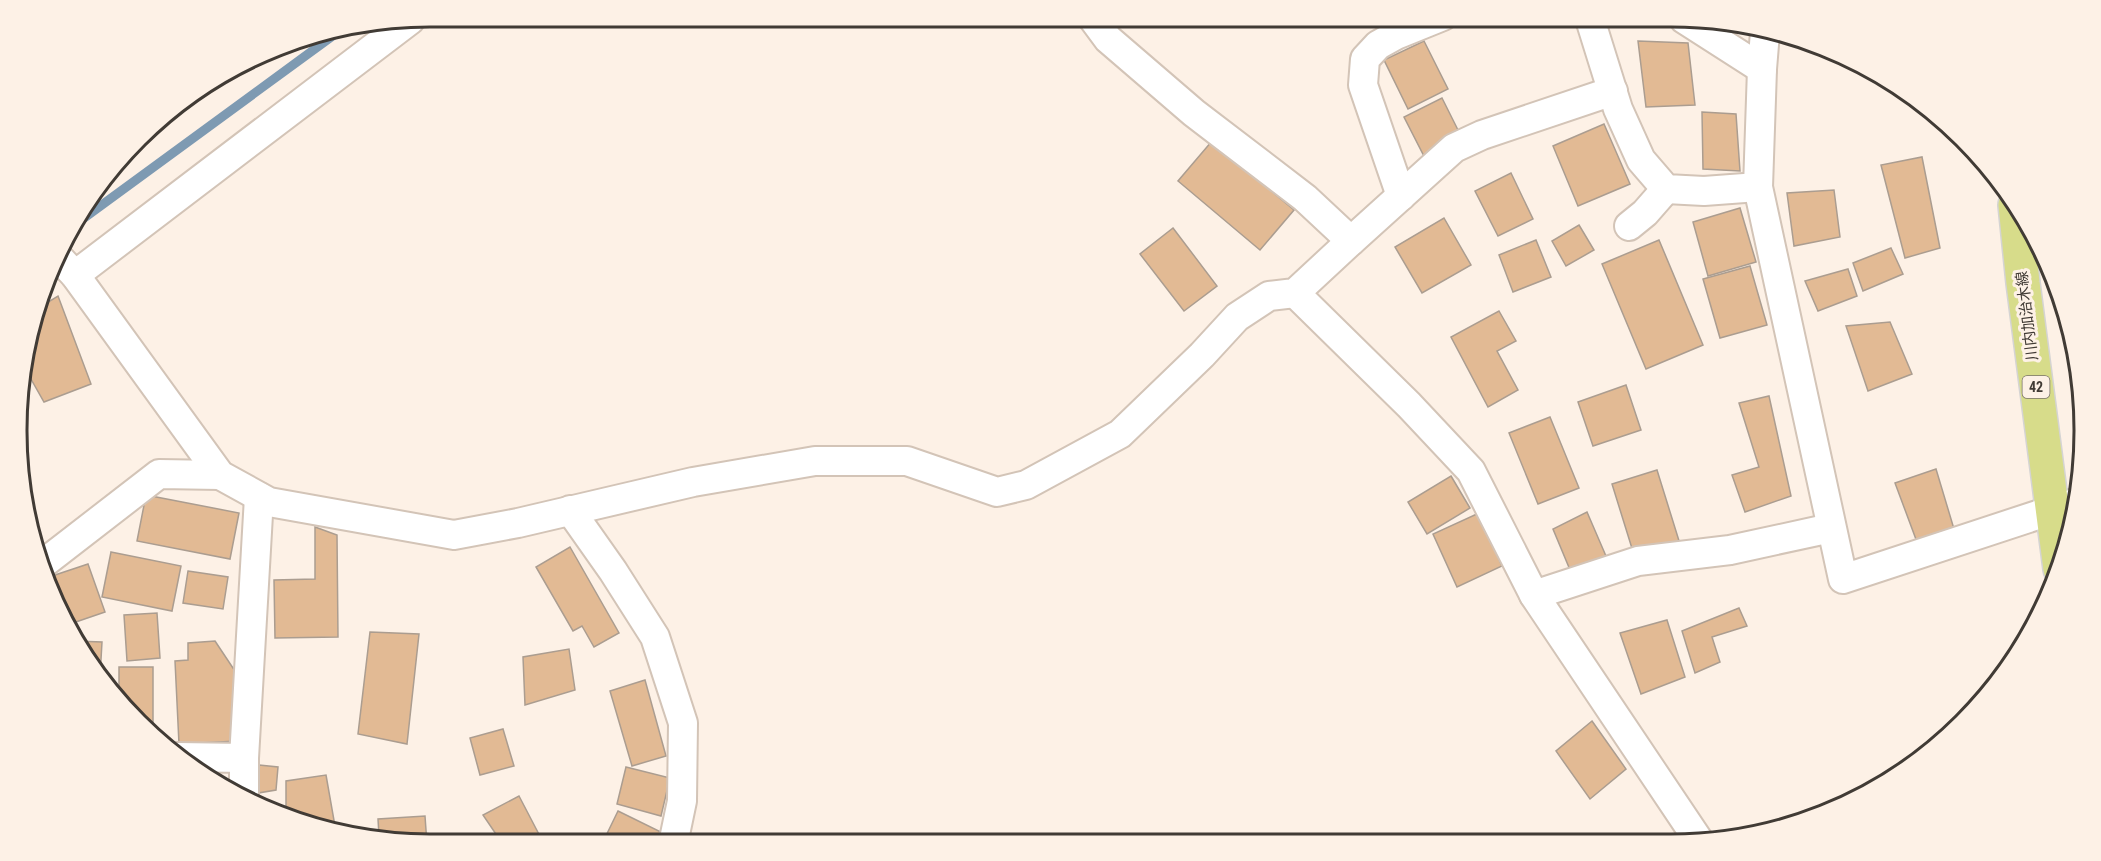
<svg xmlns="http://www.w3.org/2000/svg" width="2101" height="861" viewBox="0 0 2101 861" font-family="'Roboto Condensed','Noto Sans JP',sans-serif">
<rect width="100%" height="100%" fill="#fdf1e6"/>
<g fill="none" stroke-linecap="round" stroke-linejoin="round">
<path stroke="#7e9ab2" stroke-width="9" d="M69 229 338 32"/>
</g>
<g fill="#e2ba94" stroke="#ab9d90" stroke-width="1.5">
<path d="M1424 41 1448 89 1408 109 1384 60Z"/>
<path d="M1638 41 1688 43 1695 105 1646 107Z"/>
<path d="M1442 98 1460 134 1428 164 1404 117Z"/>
<path d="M1702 112 1736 114 1740 171 1703 169Z"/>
<path d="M1604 124 1630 184 1578 206 1553 146Z"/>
<path d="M1212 141 1294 210 1260 250 1178 181Z"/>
<path d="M1922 157 1940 248 1905 258 1881 165Z"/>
<path d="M1511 173 1533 219 1498 236 1475 191Z"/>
<path d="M1834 190 1840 237 1794 246 1787 193Z"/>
<path d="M1740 208 1756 262 1708 276 1693 222Z"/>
<path d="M1444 218 1471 265 1422 293 1395 247Z"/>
<path d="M1579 225 1594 250 1566 266 1552 241Z"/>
<path d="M1173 228 1217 286 1184 311 1140 254Z"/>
<path d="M1536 240 1551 277 1513 292 1499 255Z"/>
<path d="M1659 240 1703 345 1646 369 1602 264Z"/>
<path d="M1891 248 1903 274 1863 291 1853 263Z"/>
<path d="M1750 266 1767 325 1720 338 1703 279Z"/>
<path d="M1848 269 1857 296 1818 311 1805 281Z"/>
<path d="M58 296 91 384 44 402 23 365 35 310Z"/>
<path d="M1499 311 1516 341 1497 351 1518 390 1488 407 1451 337Z"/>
<path d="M1890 322 1912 374 1868 391 1846 326Z"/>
<path d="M2077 361 2082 394 2069 365Z"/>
<path d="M1626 385 1641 430 1593 446 1578 402Z"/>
<path d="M1769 396 1791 496 1745 512 1732 475 1759 467 1739 403Z"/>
<path d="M1550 417 1579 488 1538 504 1509 433Z"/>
<path d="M1936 469 1954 529 1917 542 1895 483Z"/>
<path d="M1657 470 1680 544 1635 558 1612 484Z"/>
<path d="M1451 476 1470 508 1427 534 1408 502Z"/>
<path d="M146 495 239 513 230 559 137 541Z"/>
<path d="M1587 512 1609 563 1573 577 1553 529Z"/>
<path d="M1479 513 1502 566 1457 587 1433 534Z"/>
<path d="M315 527 337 535 338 637 275 638 274 580 315 579Z"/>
<path d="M570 547 619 633 594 647 582 626 573 631 536 567Z"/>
<path d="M111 552 181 566 172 611 102 597Z"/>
<path d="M88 564 105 612 67 625 49 577Z"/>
<path d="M188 571 228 577 223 609 183 603Z"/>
<path d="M1739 608 1747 626 1712 637 1720 662 1695 673 1682 631Z"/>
<path d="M157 613 160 658 127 661 124 615Z"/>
<path d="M1667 620 1685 677 1641 694 1620 633Z"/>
<path d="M370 632 419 634 407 744 358 734Z"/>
<path d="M74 641 102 642 100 677Z"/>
<path d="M215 641 235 671 238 741 179 744 175 661 188 660V643Z"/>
<path d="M569 649 575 690 525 705 523 657Z"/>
<path d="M119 667H153V735L119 703Z"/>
<path d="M645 680 666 756 632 766 610 691Z"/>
<path d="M1592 721 1626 769 1590 799 1556 751Z"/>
<path d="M503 729 514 766 480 775 470 738Z"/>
<path d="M259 765 278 767 276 790 258 793Z"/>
<path d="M626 767 670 778 661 816 617 804Z"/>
<path d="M326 775 335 826 324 827 298 823 286 816V781Z"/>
<path d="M519 796 544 844H493L500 840 483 815Z"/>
<path d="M618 811 665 834 660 844H602Z"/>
<path d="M425 816 427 844 379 836 378 819Z"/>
</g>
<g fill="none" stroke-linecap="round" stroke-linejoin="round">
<g stroke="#d3c4b7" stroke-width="32">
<g id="street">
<path d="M1589 16 1618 109 1641 160 1666 189 1704 191 1758 187"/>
<path d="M1684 19 1762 69"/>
<path d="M1765 32 1762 69 1758 187 1843 579 2077 502"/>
<path d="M1401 196 1363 85 1365 59 1378 45 1396 35 1443 16"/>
<path d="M1629 226 1645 213 1666 189"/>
<path d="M1351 241 1454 148 1482 135 1613 91"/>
<path d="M57 256 75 275 220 475 269 502 454 535 518 523 693 482 815 461H907L997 492 1026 485 1120 434 1202 355 1237 317 1269 296 1295 293 1351 241 1305 198 1194 113 1108 39 1091 16"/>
<path d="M75 275 410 20"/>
<path d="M1295 293 1409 405 1471 471 1534 595 1699 841"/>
<path d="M570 510 613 571 655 637 683 723 682 801 673 844"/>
<path d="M44 563 159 474 220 475"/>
<path d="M1534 595 1638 561 1730 550 1831 528"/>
<path d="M177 757 244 758 259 497"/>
<path d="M244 758V794"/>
</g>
</g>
<g stroke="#d5d4d3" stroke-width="36">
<path id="primary" d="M2015 205 2023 283 2060 569"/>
</g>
<use href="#street" stroke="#fff" stroke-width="28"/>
<use href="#primary" stroke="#d7dc8a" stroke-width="33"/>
</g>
<g text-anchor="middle" stroke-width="6" stroke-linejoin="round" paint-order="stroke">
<rect fill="#fdf1e6" stroke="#79726a" stroke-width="1.5" x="2022.5" y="376" width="27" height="22" rx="4.5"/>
<g font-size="14" font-weight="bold" fill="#413b35">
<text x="2036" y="392">42</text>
</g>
<g font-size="15" fill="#413b35" stroke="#fdf1e6">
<text transform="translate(2027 316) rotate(-97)" y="5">川内加治木線</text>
</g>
</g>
<path d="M0 0H2101V861H0ZM430 27H1671A403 403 0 0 1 2074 430V431A403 403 0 0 1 1671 834H430A403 403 0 0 1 27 431V430A403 403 0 0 1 430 27Z" fill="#fdf1e6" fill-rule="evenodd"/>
<path fill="none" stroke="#413b35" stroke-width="3" d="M430 27H1671A403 403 0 0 1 2074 430V431A403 403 0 0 1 1671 834H430A403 403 0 0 1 27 431V430A403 403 0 0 1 430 27Z"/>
</svg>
